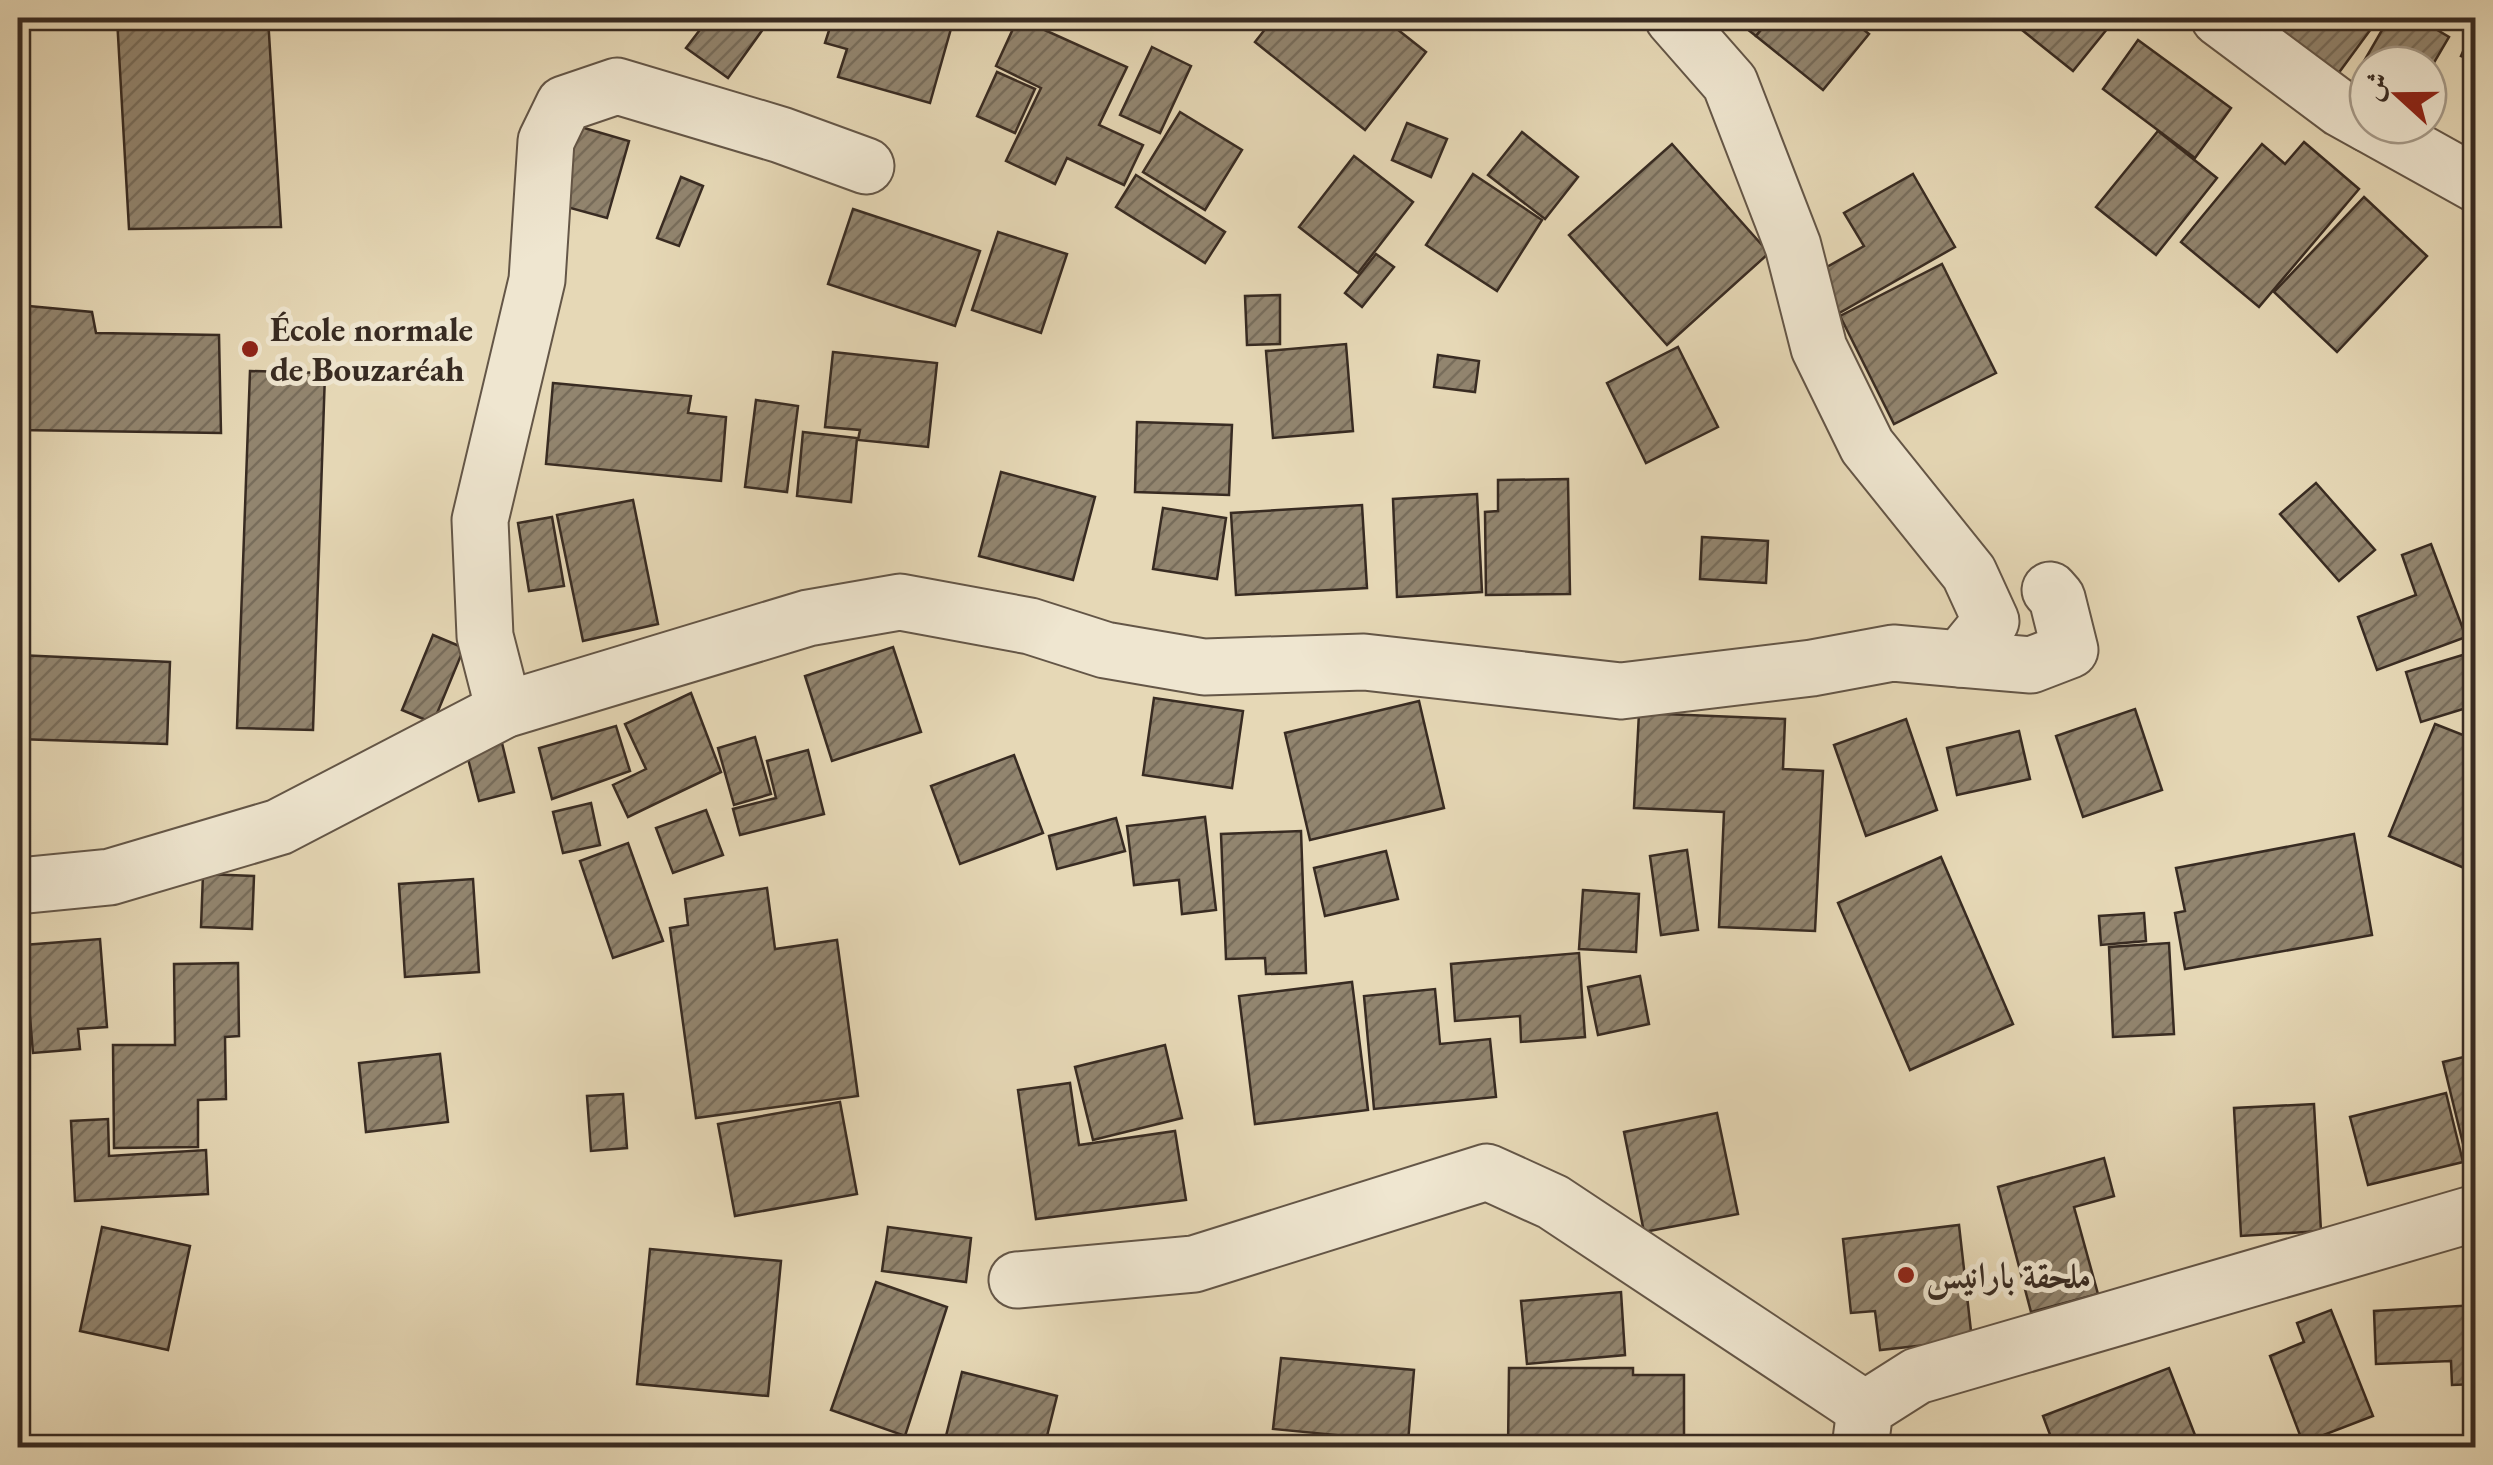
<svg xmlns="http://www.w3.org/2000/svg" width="2493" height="1465" viewBox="0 0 2493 1465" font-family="'EB Garamond',Amiri,serif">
<defs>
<pattern id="building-hatch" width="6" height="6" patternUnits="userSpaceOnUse" patternTransform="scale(2.5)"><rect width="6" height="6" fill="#92856f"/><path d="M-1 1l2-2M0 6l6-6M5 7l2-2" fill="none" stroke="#786d5b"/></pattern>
</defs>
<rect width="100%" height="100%" fill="#e6d8b6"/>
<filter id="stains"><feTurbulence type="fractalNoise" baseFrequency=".002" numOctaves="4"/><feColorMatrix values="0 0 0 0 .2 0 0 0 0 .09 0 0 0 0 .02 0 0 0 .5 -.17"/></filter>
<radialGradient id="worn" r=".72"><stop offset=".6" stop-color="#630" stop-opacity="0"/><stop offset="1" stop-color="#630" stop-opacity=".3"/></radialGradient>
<g fill="url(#building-hatch)" stroke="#382b22" stroke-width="2.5">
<path d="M117 18H268L281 227 129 229Z"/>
<path d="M709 18H771L728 78 686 48Z"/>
<path d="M833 18H954L930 103 838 77 847 49 825 43Z"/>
<path d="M1018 18 1127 67 1099 125 1143 145 1124 185 1067 158 1055 184 1006 161 1041 88 996 66Z"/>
<path d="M1274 18H1383L1426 52 1365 130 1255 42Z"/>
<path d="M1733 18H1771L1756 36Z"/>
<path d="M1771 18H1849L1869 34 1823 90 1756 36Z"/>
<path d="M2007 18H2116L2073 71Z"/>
<path d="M2223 18H2379L2324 93Z"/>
<path d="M2389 18H2417L2449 37 2428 73V65H2368V107L2345 94Z"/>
<path d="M2476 22V62L2461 56Z"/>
<path d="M2138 40 2231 108 2195 158 2103 89Z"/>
<path d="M1152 47 1191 66 1160 133 1120 115Z"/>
<path d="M997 72 1035 89 1015 133 977 116Z"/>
<path d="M1180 112 1242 150 1205 210 1143 172Z"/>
<path d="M1407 123 1447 139 1431 177 1392 160Z"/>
<path d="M574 125 629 141 607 218 552 203Z"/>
<path d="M2158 131 2217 178 2156 255 2096 207Z"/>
<path d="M1522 132 1578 177 1545 219 1488 175Z"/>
<path d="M2304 142 2359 189 2259 307 2181 242 2262 144 2285 164Z"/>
<path d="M1672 144 1769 253 1667 345 1569 235Z"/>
<path d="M1354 156 1413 202 1358 273 1299 227Z"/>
<path d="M1473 174 1542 220 1497 291 1426 245Z"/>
<path d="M1913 174 1955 247 1834 316 1811 276 1864 246 1844 213Z"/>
<path d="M1136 175 1225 232 1205 263 1116 207Z"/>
<path d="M681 177 703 186 679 246 657 238Z"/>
<path d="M2364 197 2427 256 2337 352 2274 292Z"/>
<path d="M853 209 980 251 955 326 828 284Z"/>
<path d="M998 232 1067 254 1041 333 972 310Z"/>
<path d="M1376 254 1394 267 1362 307 1345 293Z"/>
<path d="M1942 264 1996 373 1894 424 1840 316Z"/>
<path d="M1280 295V344L1247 345 1245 296Z"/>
<path d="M18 305 92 312 96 333 219 335 221 433 18 430Z"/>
<path d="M1346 344 1353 431 1273 438 1266 351Z"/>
<path d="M1678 347 1718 427 1646 463 1607 383Z"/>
<path d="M833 352 937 363 928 447 858 440 860 430 825 427Z"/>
<path d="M1438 355 1479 361 1475 392 1434 387Z"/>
<path d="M250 371 325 373 313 730 237 728Z"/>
<path d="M553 383 691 396 688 413 726 417 721 481 546 464Z"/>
<path d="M756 400 798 406 787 492 745 487Z"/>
<path d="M1137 422 1232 425 1229 495 1135 492Z"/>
<path d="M803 432 857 438 851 502 797 496Z"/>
<path d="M1001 472 1095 497 1073 580 979 556Z"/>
<path d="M1568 479 1570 594 1486 595 1485 512 1498 511V480Z"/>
<path d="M2316 483 2375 550 2339 581 2280 514Z"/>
<path d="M1477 494 1482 592 1397 597 1393 499Z"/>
<path d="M633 500 658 624 583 641 557 515Z"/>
<path d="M1362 505 1367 588 1236 595 1231 513Z"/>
<path d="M1163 508 1226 518 1217 579 1153 569Z"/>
<path d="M552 517 564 586 529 591 518 523Z"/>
<path d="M2476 527V566L2465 530Z"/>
<path d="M1702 537 1768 541 1766 583 1700 579Z"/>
<path d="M2431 544 2466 637 2377 670 2358 617 2416 595 2402 555Z"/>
<path d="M433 635 464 648 433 723 402 710Z"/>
<path d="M893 647 921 732 832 761 805 676Z"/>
<path d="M2476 651V705L2421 722 2406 672Z"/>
<path d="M18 655 170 662 167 744 18 739Z"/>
<path d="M691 693 721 772 628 817 613 785 646 769 625 724Z"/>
<path d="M1154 698 1243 711 1232 788 1143 775Z"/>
<path d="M1419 701 1444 808 1310 840 1285 733Z"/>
<path d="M2135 709 2162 790 2083 817 2056 736Z"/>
<path d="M1639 713 1785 719 1783 769 1823 771 1815 931 1719 927 1724 812 1634 808Z"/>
<path d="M1906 719 1937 810 1866 836 1834 745Z"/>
<path d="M2435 724 2476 740V873L2389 836Z"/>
<path d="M616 726 630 771 552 799 539 748Z"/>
<path d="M2019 731 2030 779 1957 795 1947 748Z"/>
<path d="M755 737 771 794 734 805 718 748Z"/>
<path d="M502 743 514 792 479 801 466 751Z"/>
<path d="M808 750 824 814 740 835 733 809 776 798 767 761Z"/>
<path d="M1014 755 1043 833 960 864 931 786Z"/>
<path d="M591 803 600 845 563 853 553 812Z"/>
<path d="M706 810 723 855 673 873 656 828Z"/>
<path d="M1205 817 1216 910 1182 914 1179 880 1134 885 1127 826Z"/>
<path d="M1116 818 1125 851 1057 869 1049 836Z"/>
<path d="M1301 831 1306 973 1266 974 1265 958 1226 959 1221 834Z"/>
<path d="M2354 834 2372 935 2185 969 2175 913 2185 911 2176 868Z"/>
<path d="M628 843 663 941 613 958 580 861Z"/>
<path d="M1687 850 1698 930 1661 935 1650 856Z"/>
<path d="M1386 851 1398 899 1325 916 1314 868Z"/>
<path d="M1941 857 2013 1024 1910 1070 1838 903Z"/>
<path d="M203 874 254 876 252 929 201 927Z"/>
<path d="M473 879 479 972 405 977 399 884Z"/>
<path d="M767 888 775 949 837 940 858 1096 696 1118 670 928 688 925 685 899Z"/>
<path d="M1583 890 1639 894 1636 952 1579 949Z"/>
<path d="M2144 913 2146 941 2101 945 2099 916Z"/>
<path d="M100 939 107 1027 78 1029 80 1049 33 1053 24 945Z"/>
<path d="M2169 943 2174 1034 2113 1037 2109 947Z"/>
<path d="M1579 953 1585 1037 1521 1042 1520 1016 1455 1021 1451 964Z"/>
<path d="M238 963 239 1036 225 1037 226 1099 198 1100V1147L114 1148 113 1045H175L174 964Z"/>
<path d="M1640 976 1649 1024 1598 1035 1588 987Z"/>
<path d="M1352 982 1368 1110 1255 1124 1239 996Z"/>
<path d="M1435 989 1440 1044 1490 1039 1496 1097 1374 1109 1364 996Z"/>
<path d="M1165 1045 1182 1118 1093 1140 1075 1067Z"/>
<path d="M440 1054 448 1122 366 1132 359 1063Z"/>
<path d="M2476 1054V1158L2467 1160 2443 1062Z"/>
<path d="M1070 1083 1079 1145 1175 1131 1186 1200 1036 1219 1018 1090Z"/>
<path d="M2446 1093 2463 1162 2368 1185 2350 1117Z"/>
<path d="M623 1094 627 1148 591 1151 587 1096Z"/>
<path d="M840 1102 857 1194 735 1216 718 1124Z"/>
<path d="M2314 1104 2321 1231 2241 1236 2234 1108Z"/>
<path d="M1717 1113 1738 1214 1644 1232 1624 1132Z"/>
<path d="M108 1119 109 1156 206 1150 208 1194 75 1201 71 1121Z"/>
<path d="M2104 1158 2114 1196 2074 1207 2098 1294 2031 1312 1998 1187Z"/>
<path d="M1959 1225 1972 1340 1880 1350 1875 1311 1851 1313 1843 1239Z"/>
<path d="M102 1227 190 1246 168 1350 80 1331Z"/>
<path d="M888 1227 971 1238 966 1282 882 1271Z"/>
<path d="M650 1249 781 1261 768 1396 637 1384Z"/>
<path d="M876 1282 947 1307 905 1436 831 1410Z"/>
<path d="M1621 1292 1625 1355 1527 1364 1521 1301Z"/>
<path d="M2476 1305V1384L2452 1385 2451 1361 2376 1364 2374 1311Z"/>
<path d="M2331 1310 2373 1416 2303 1443 2270 1356 2304 1342 2297 1323Z"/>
<path d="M1281 1358 1414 1370 1408 1442 1273 1429Z"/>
<path d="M1509 1368H1633V1375H1684V1448H1508Z"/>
<path d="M2169 1368 2200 1448H2055L2043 1416Z"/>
<path d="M962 1372 1057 1396 1044 1448H943Z"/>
</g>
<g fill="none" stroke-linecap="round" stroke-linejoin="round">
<g stroke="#645647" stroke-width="59">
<g id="minor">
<path d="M2219 18 2341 109 2368 124"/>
<path d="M2370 125 2476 184"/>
<path d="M1960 659 2031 665 2070 650 2057 598 2050 590"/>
<path d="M504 710 485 636 480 520 537 280 546 141 564 104 617 86 781 135 866 166"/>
<path d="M18 886 110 877 279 827 504 710 808 618 900 602 1030 626 1105 650 1204 667 1364 662 1621 691 1812 668 1893 653 1960 659 1991 621 1969 573 1867 446 1819 348 1793 246 1730 83 1673 18"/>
<path d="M1017 1280 1194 1264 1487 1172 1553 1202 1865 1409"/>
<path d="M1860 1448 1865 1409 1917 1376 2476 1213"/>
</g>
</g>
<use href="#minor" stroke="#efe6d0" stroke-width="55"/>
</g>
<g fill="#8f2418" stroke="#efe6d0" stroke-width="4">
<circle cx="250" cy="349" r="10"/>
<circle cx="1906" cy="1275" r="10"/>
</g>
<g text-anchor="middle" stroke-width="10" stroke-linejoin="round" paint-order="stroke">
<g font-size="35" font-weight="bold" fill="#382b22" stroke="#efe6d0" text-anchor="start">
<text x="270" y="341">École normale<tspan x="270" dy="40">de Bouzaréah</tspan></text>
<text x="1926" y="1287">ملحقة بارانيس</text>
</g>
</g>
<rect width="2493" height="1465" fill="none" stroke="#e6d8b6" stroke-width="60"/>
<rect x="20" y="20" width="2453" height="1425" fill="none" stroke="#382b22" stroke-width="5"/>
<rect x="30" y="30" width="2433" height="1405" fill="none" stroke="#382b22" stroke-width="2.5"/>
<g transform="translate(2398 95) rotate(291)"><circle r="48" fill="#efe6d0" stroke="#a69b8a" stroke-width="2.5"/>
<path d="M0-8L18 38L0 25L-18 38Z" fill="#8f2418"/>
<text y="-15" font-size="28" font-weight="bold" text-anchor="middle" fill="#382b22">ش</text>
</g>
<rect width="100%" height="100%" filter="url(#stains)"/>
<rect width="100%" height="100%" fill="url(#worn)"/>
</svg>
